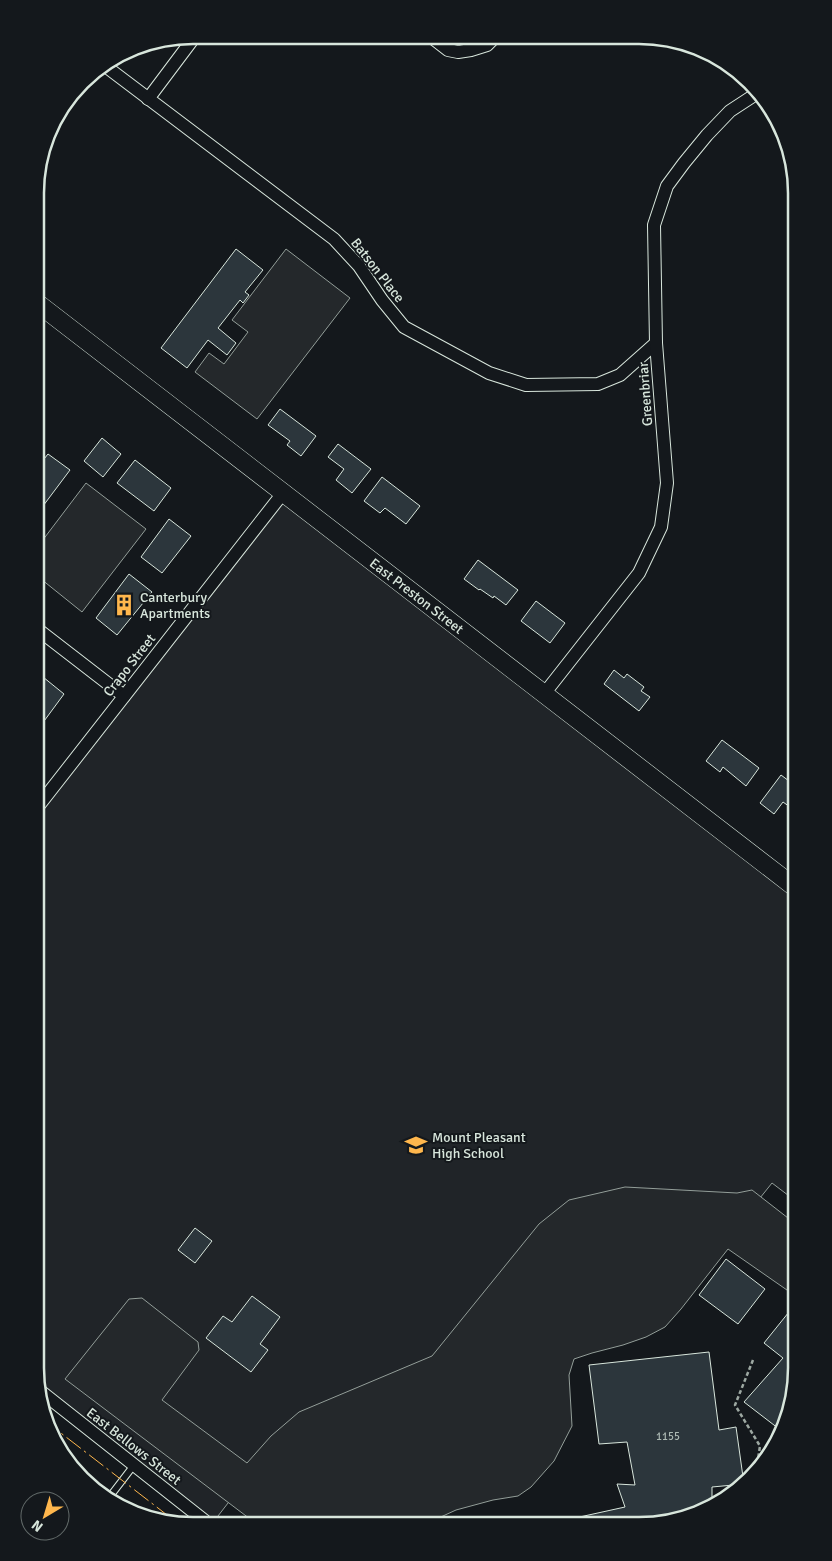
<svg xmlns="http://www.w3.org/2000/svg" width="832" height="1561" viewBox="0 0 832 1561" font-family="Signika,sans-serif">
<rect width="100%" height="100%" fill="#14181c"/>
<path fill="#202428" stroke="#939e99" d="M283 493 797 889V1202L772 1183 756 1203 425 1370 290 1423 211 1525 39 1394 35 1368 36 810Z"/>
<g fill="#24282b" stroke="#939e99">
<path d="M286 249 350 298 257 419 195 372 209 353 224 364 248 332 232 320Z"/>
<path d="M86 483 146 529 82 612 36 575V549Z"/>
<path d="M625 1187 737 1193 752 1190 797 1225V1297L728 1249 681 1309 665 1327 646 1337 623 1345 592 1353 574 1359 569 1375 572 1426 554 1461 531 1487 518 1496 493 1500 456 1510 432 1521 429 1525H258L65 1379 129 1299 142 1298 198 1342 199 1350 162 1400 247 1463 271 1436 299 1412 432 1356 539 1224 569 1200Z"/>
</g>
<g fill="#2c363c" stroke="#d8e6dc">
<path d="M236 249 263 270 245 292 249 295 243 303 240 300 218 328 236 343 227 355 208 340 187 368 161 348Z"/>
<path d="M280 409 316 436 301 456 287 445 290 441 268 425Z"/>
<path d="M102 438 121 454 103 477 84 461Z"/>
<path d="M338 444 371 469 352 493 336 480 344 469 328 457Z"/>
<path d="M48 454 70 470 43 506 36 501V469Z"/>
<path d="M135 460 171 488 154 511 117 483Z"/>
<path d="M382 477 420 506 406 524 385 508 380 513 364 501Z"/>
<path d="M169 519 191 536 162 573 141 557Z"/>
<path d="M478 560 518 590 506 605 494 596 493 598 480 589 479 590 464 579Z"/>
<path d="M129 574 152 592 117 635 96 618Z"/>
<path d="M536 601 565 623 550 643 521 621Z"/>
<path d="M614 670 624 678 627 674 644 687 641 691 650 697 639 711 604 684Z"/>
<path d="M43 677 64 694 36 732 39 734 36 739V686Z"/>
<path d="M722 740 759 768 746 786 723 767 720 772 706 761Z"/>
<path d="M781 775 797 787V812L783 802 774 814 760 803Z"/>
<path d="M195 1228 212 1241 195 1263 178 1250Z"/>
<path d="M726 1259 765 1289 738 1324 699 1295Z"/>
<path d="M252 1296 280 1317 260 1344 268 1350 251 1372 206 1338 223 1316 232 1322Z"/>
<path d="M797 1302V1379L785 1428 783 1432 744 1402 783 1358 764 1343Z"/>
<path d="M709 1352 719 1430 736 1427 744 1484 712 1487V1501H724L690 1518 639 1526H576L575 1518 625 1507 617 1484 635 1485 627 1442 599 1444 589 1365Z"/>
<path d="M484 1520 492 1526H480Z"/>
</g>
<g fill="none" stroke-linecap="round" stroke-linejoin="round">
<g stroke="#d8e6dc" stroke-width="8">
<g id="lane">
<path d="M36 646 45 635"/>
<path d="M108 1499 134 1465"/>
</g>
</g>
<g stroke="#d8e6dc" stroke-width="14">
<g id="street">
<path d="M430 36 448 50 458 52 471 50 487 45 495 37"/>
<path d="M104 65 334 239 359 266 382 300 404 327 489 373 526 385 598 384 620 375 656 343"/>
<path d="M148 99 196 35"/>
<path d="M36 628 124 696"/>
<path d="M544 694 639 573 661 527 667 483 656 343 654 225 667 186 684 163 707 135 730 111 756 94"/>
<path d="M36 809 283 493"/>
<path d="M39 1390 210 1525"/>
</g>
</g>
<g stroke="#d8e6dc" stroke-width="19">
<g id="secondary">
<path id="s1" d="M36 302 797 889"/>
</g>
</g>
<g stroke="#9da8a2" stroke-width="2.5" stroke-dasharray="4 2.5" stroke-linecap="butt">
<path d="M753 1360 735 1405 760 1446 756 1472"/>
<path d="M719 1495H732"/>
</g>
<use href="#lane" stroke="#14181c" stroke-width="6"/>
<use href="#street" stroke="#14181c" stroke-width="12"/>
<use href="#secondary" stroke="#14181c" stroke-width="18"/>
<path stroke="#ffb74d" stroke-width="1" stroke-dasharray="18 4 2.5 4" stroke-linecap="butt" d="M44 1420 180 1525"/>
</g>
<defs>
<g id="building-bare" transform="scale(1.725)"><path d="M-4-6H4V6H1V3H-1V6H-4ZM-2.5-4.3h1.7v1.8h-1.7ZM.8-4.3h1.7v1.8H.8ZM-2.5-1h1.7V.8h-1.7ZM.8-1h1.7V.8H.8Z" fill="#ffb74d" stroke="#14181c" stroke-width="2.5" paint-order="stroke"/></g>
<g id="school-bare" transform="scale(1.725)"><path d="M0-5L7-2L0 1L-7-2ZM-4 1L0 2.5L4 1V4Q0 6-4 4Z" fill="#ffb74d" stroke="#14181c" stroke-width="2.5" paint-order="stroke"/></g>
</defs>
<g fill-rule="evenodd">
<use href="#building-bare" x="124" y="605"/>
<use href="#school-bare" x="416" y="1145"/>
</g>
<g text-anchor="middle" stroke-width="4" stroke-linejoin="round" paint-order="stroke">
<g font-size="11" fill="#adbab4">
<text x="668" y="1440">1155</text>
</g>
<g font-size="14" fill="#d8e6dc" stroke="#14181c">
<text transform="translate(378 270) rotate(52)" y="5">Batson Place</text>
<text transform="translate(645 394) rotate(-94)" y="5">Greenbriar</text>
<text dy="5" stroke="none"><textPath href="#s1" startOffset="481">East Preston Street</textPath></text>
<text transform="translate(129 665) rotate(-52)" y="5">Crapo Street</text>
<text transform="translate(134 1446) rotate(38)" y="5">East Bellows Street</text>
</g>
<g font-size="14" fill="#d8e6dc" stroke="#14181c" text-anchor="start">
<text x="140" y="602">Canterbury<tspan x="140" dy="16">Apartments</tspan></text>
<text x="432" y="1142">Mount Pleasant<tspan x="432" dy="16">High School</tspan></text>
</g>
</g>
<path d="M0 0H832V1561H0ZM193 44H639A149 149 0 0 1 788 193V1368A149 149 0 0 1 639 1517H193A149 149 0 0 1 44 1368V193A149 149 0 0 1 193 44Z" fill="#14181c" fill-rule="evenodd"/>
<path fill="none" stroke="#d8e6dc" stroke-width="2.5" d="M193 44H639A149 149 0 0 1 788 193V1368A149 149 0 0 1 639 1517H193A149 149 0 0 1 44 1368V193A149 149 0 0 1 193 44Z"/>
<g transform="translate(45 1516) rotate(218)"><circle r="24" fill="#14181c" stroke="#626a69"/>
<path d="M0-4L9 19L0 12L-9 19Z" fill="#ffb74d"/>
<text y="-8" font-size="14" font-weight="bold" text-anchor="middle" fill="#d8e6dc">N</text>
</g>
</svg>
